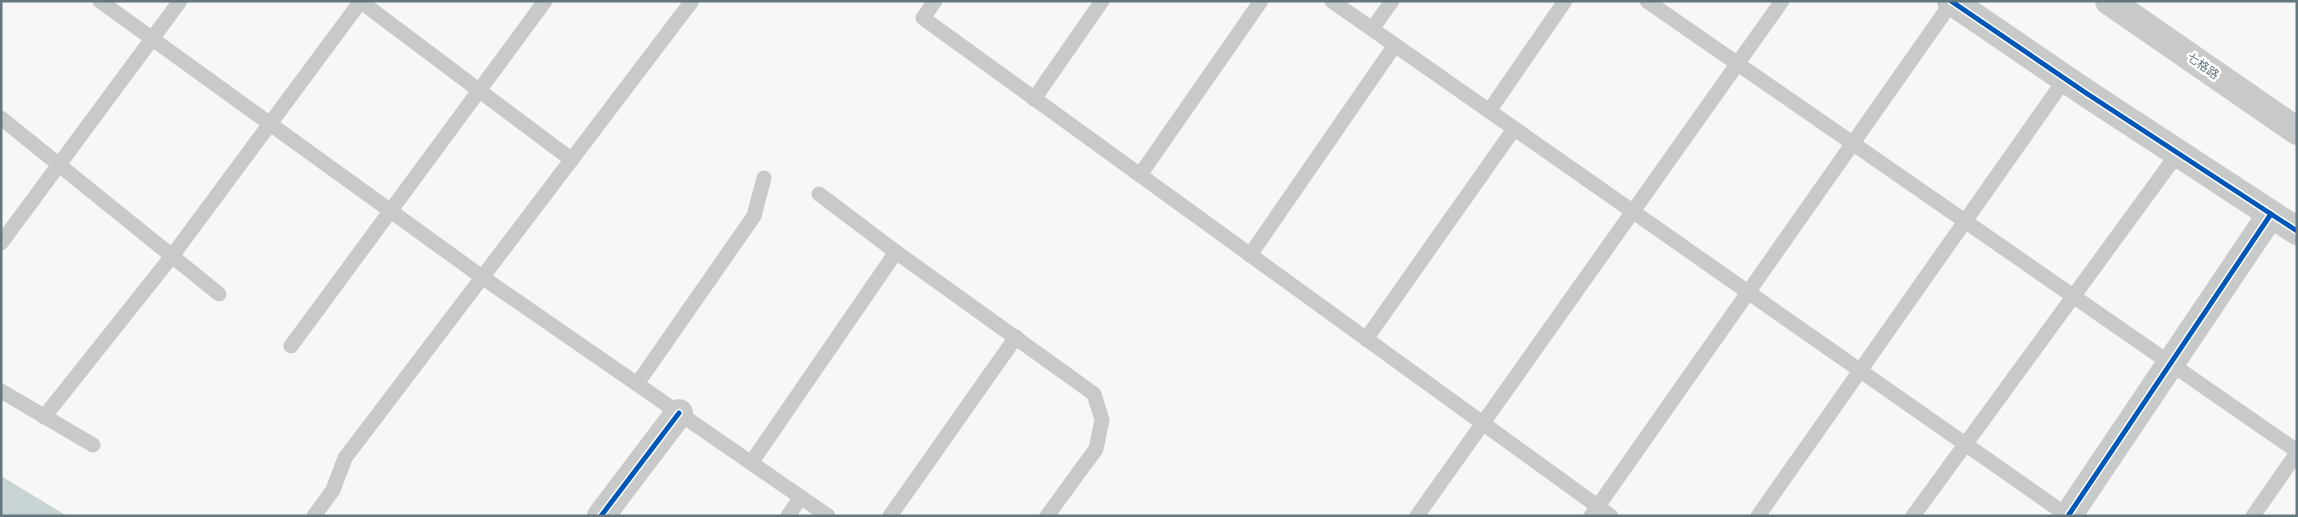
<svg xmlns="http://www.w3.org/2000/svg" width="2298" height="517" viewBox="0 0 2298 517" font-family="'PT Sans Narrow','Noto Sans SC',sans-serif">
<rect width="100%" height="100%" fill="#f7f7f6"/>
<path fill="#c8d3d4" d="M1 476 67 516H1Z"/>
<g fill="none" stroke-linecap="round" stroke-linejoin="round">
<g stroke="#c8caca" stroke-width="15">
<path d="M100 1 482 277 828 516"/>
<path d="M360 1 572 160"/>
<path d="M935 1 923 18 1611 516"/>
<path d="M1332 1 2068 516"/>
<path d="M1647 1 2297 451"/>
<path d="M1372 29 1392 1"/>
<path d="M1034 99 1102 1"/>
<path d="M1489 111 1565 1"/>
<path d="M1 118 219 294"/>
<path d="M1140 175 1261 1"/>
<path d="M819 194 896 252 1094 394 1102 420 1096 449 1047 516"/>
<path d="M1 243 180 1"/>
<path d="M1250 255 1395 45"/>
<path d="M1366 339 1514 129"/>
<path d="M291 346 545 1"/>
<path d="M637 384 754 216 764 178"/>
<path d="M1 391 93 445"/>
<path d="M44 417 172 256 361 1"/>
<path d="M751 463 896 252"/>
<path d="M314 516 333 490 345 458 692 1"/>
<path d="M788 516 801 497"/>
<path d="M890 516 1016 337"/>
<path d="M1417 516 1782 1"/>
<path d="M1591 516 1952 2"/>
<path d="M1758 516 2065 79"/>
<path d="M1913 516 2178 153"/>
<path d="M2253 516 2297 453"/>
</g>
<g stroke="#c8caca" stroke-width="28">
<path d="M1951 1 2086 93 2297 231"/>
<path d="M601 516 679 413"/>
<path d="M2068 516 2271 214"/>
</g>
<path stroke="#c8caca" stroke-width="28" d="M2109 1 2297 131"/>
<g stroke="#fff" stroke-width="8">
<g id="cycleway">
<path d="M1951 1 2086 93 2297 231"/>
<path d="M601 516 679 413"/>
<path d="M2068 516 2271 214"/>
</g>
</g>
<use href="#cycleway" stroke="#0057b8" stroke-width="5"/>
</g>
<g text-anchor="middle" stroke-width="5" stroke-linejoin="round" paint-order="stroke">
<g font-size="12" fill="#64777f" stroke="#fff">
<text transform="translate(2203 66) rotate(35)" y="4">七格路</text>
</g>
</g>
<rect width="2298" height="517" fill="none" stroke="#64777f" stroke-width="5"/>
</svg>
